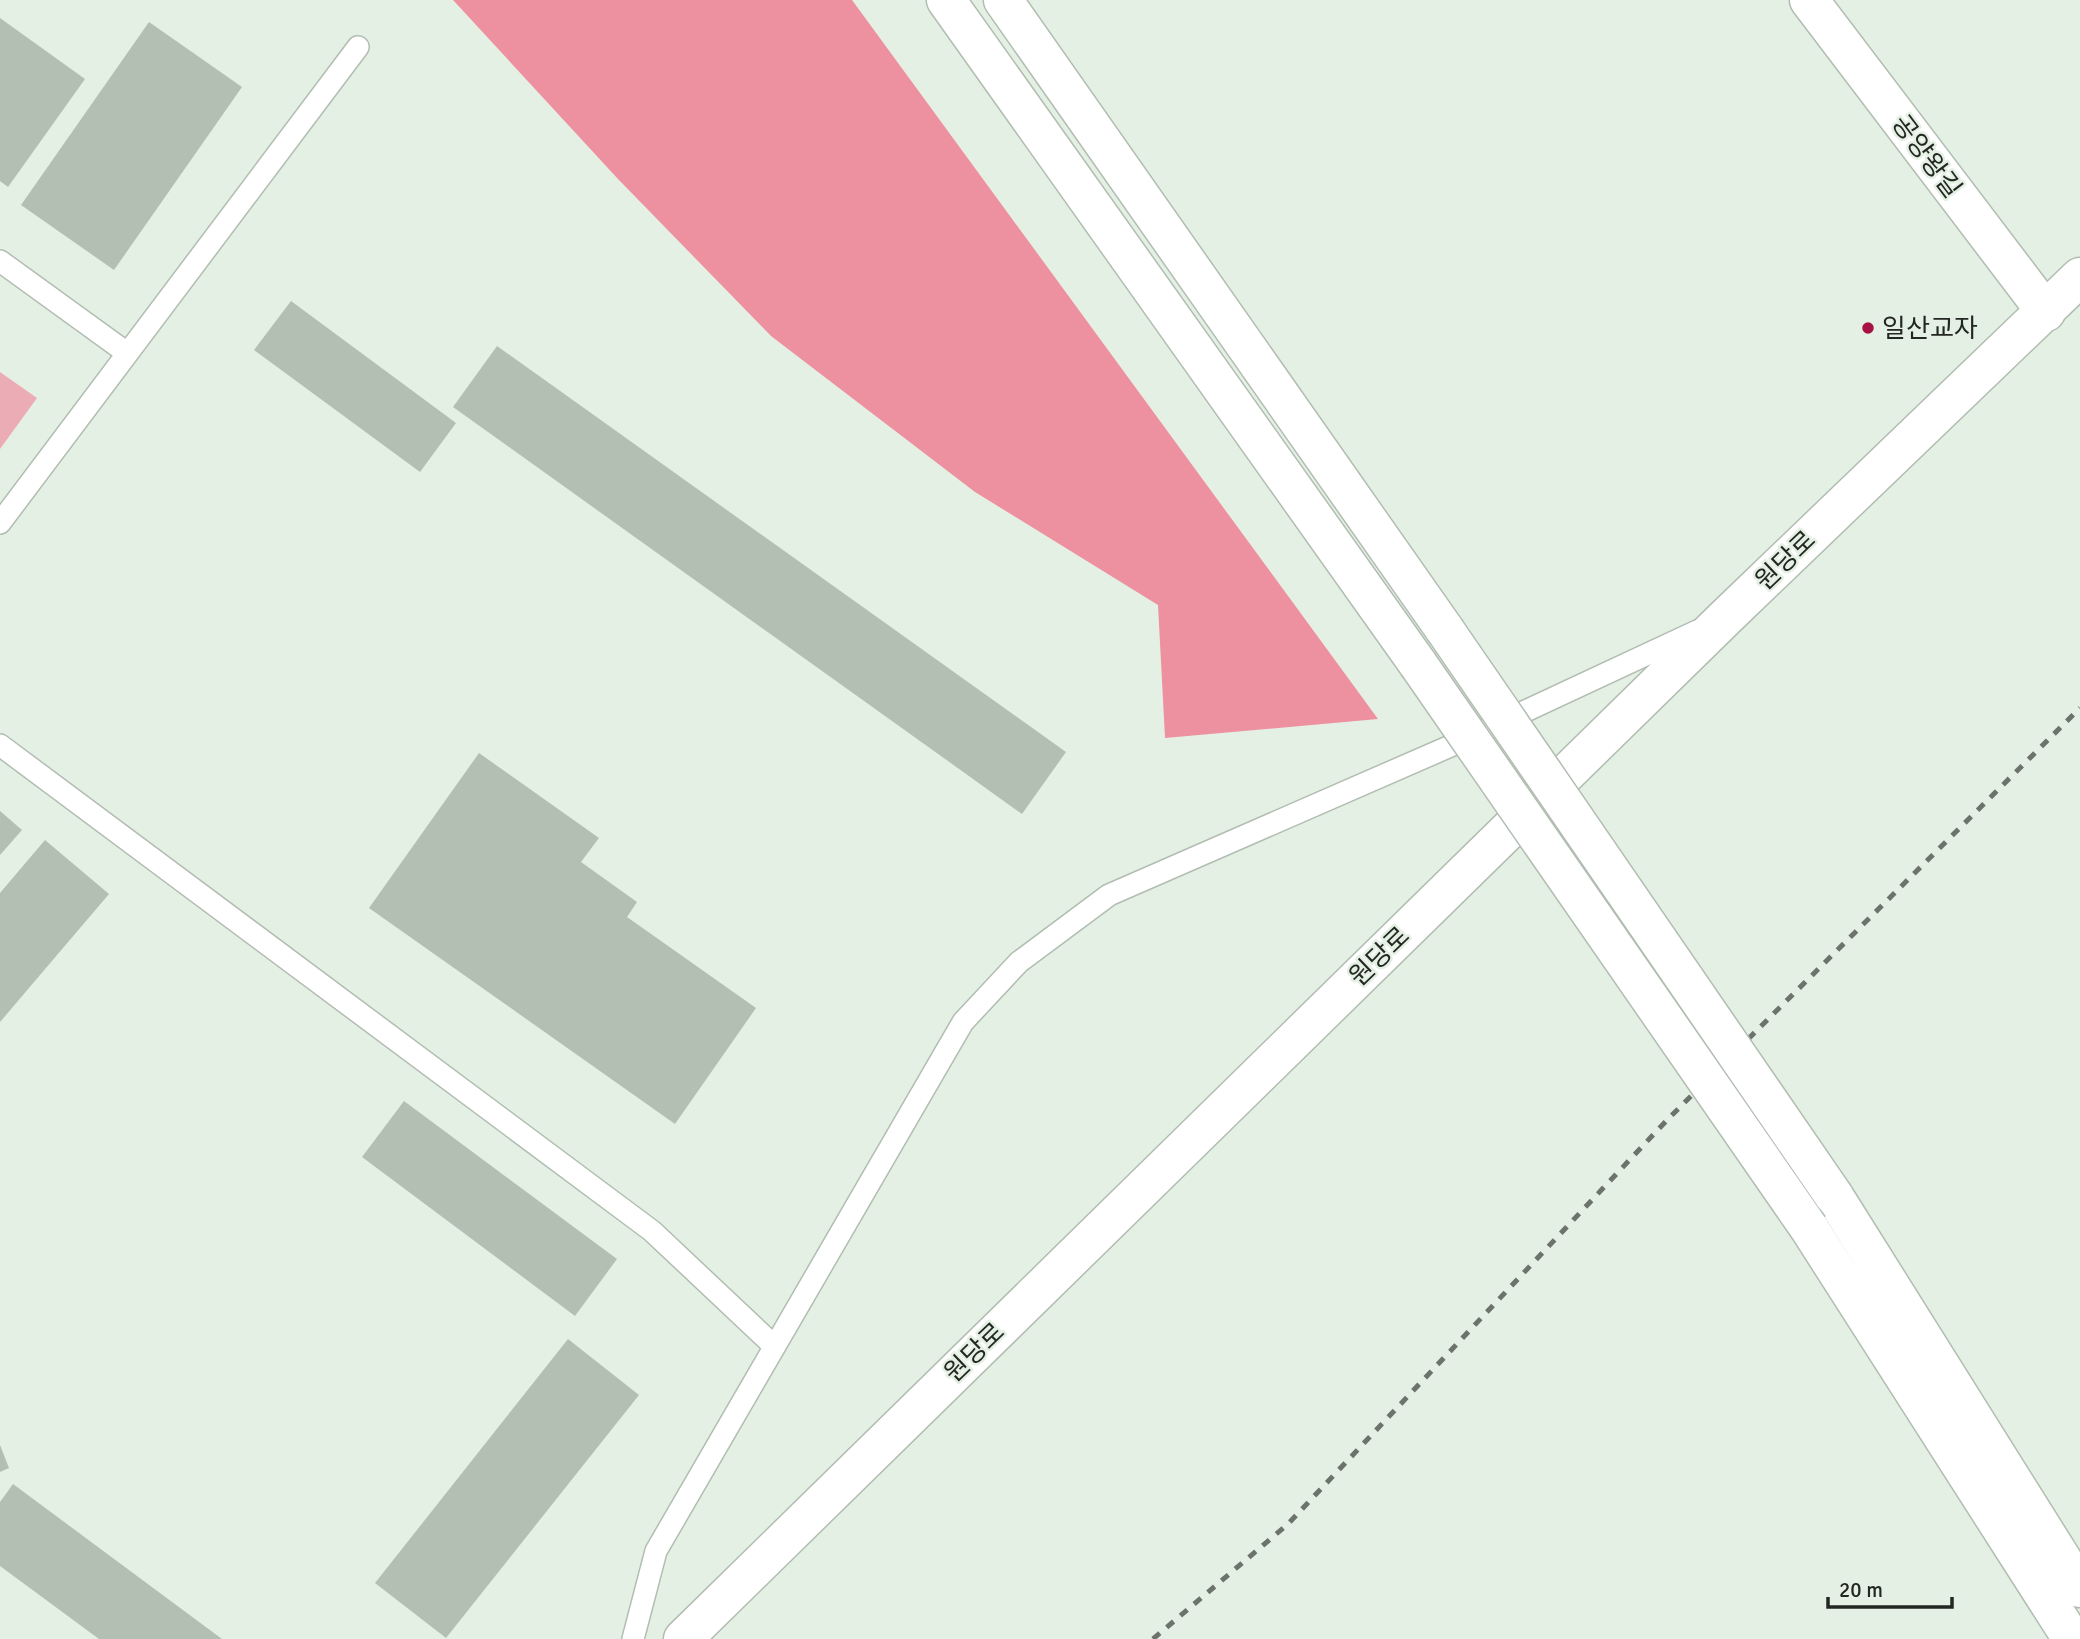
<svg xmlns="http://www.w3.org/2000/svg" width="2080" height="1639" viewBox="0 0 2080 1639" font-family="Signika,'Noto Sans KR',sans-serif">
<rect width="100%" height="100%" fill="#e5f0e4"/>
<path fill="#ecacb5" d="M0 372 37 398 0 449Z"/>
<path fill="#ed91a1" d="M453 0H852L1378 719 1165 738 1158 605 975 492 771 336 618 179Z"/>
<g fill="#b4bfb4">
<path d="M0 18 85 79 8 187 0 181Z"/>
<path d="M149 22 242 87 114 270 21 205Z"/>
<path d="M291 301 456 423 420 472 254 350Z"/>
<path d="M497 346 1066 752 1022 814 453 407Z"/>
<path d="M479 753 599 838 581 862 637 902 627 917 756 1008 675 1124 369 908Z"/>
<path d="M0 811 22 830 0 855Z"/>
<path d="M45 840 109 894 0 1022V893Z"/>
<path d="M404 1101 617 1259 575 1316 362 1157Z"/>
<path d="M568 1339 639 1395 446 1638 375 1583Z"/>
<path d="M0 1445 9 1468 0 1472Z"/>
<path d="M13 1484 222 1639H99L0 1566V1502Z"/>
</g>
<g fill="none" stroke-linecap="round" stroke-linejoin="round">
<g stroke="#b2bdb2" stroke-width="24">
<g id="lane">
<path d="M0 261 127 353"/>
<path d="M0 523 358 47"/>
<path d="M0 745 652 1231 773 1345"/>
<path d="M633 1639 656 1551 963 1022 1019 962 1109 895 1455 744 1697 631"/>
</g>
</g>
<g stroke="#b2bdb2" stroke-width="41">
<path id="street" d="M1809 0 2046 312"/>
</g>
<g stroke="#b2bdb2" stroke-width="41">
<path id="secondary" d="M683 1639 1725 618 2080 277"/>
</g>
<g stroke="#b2bdb2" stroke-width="41">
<g id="highway">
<path d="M946 0 1418 664"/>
<path d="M1003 0 1445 630"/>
<path d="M1834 1196 2080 1588"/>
<path d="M1809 1228 2072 1639"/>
</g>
</g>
<use href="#lane" stroke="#fff" stroke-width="21"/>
<use href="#street" stroke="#fff" stroke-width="38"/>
<use href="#secondary" stroke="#fff" stroke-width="38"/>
<use href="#highway" stroke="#fff" stroke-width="38"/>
<path stroke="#6c736b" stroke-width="5" stroke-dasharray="9 9" stroke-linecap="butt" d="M1153 1639 1288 1524 1668 1119 2080 708"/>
<g stroke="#b2bdb2" stroke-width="41" stroke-linecap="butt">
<g id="highway-bridge">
<path d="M1445 630 1834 1196"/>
<path d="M1418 664 1809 1228"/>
</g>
</g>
<use href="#highway-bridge" stroke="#fff" stroke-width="38"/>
</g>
<circle fill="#a71146" stroke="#e5f0e4" stroke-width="2.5" cx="1868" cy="328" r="7"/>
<g text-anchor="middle" stroke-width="5" stroke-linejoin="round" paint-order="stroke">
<g font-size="26" fill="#232722" stroke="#e5f0e4">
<text transform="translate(1927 156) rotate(53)" y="9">공양왕길</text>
<text transform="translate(1785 560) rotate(-44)" y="9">원당로</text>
<text transform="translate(1379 956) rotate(-44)" y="9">원당로</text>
<text transform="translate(974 1352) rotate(-44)" y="9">원당로</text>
</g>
<g font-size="26" fill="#232722" stroke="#e5f0e4" text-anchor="start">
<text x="1882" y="337">일산교자</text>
</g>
</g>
<path d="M1828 1597v10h124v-10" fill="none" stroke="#232722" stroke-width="3.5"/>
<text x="1839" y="1597" font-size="21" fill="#232722" stroke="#e5f0e4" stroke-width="5" paint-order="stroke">20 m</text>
</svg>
